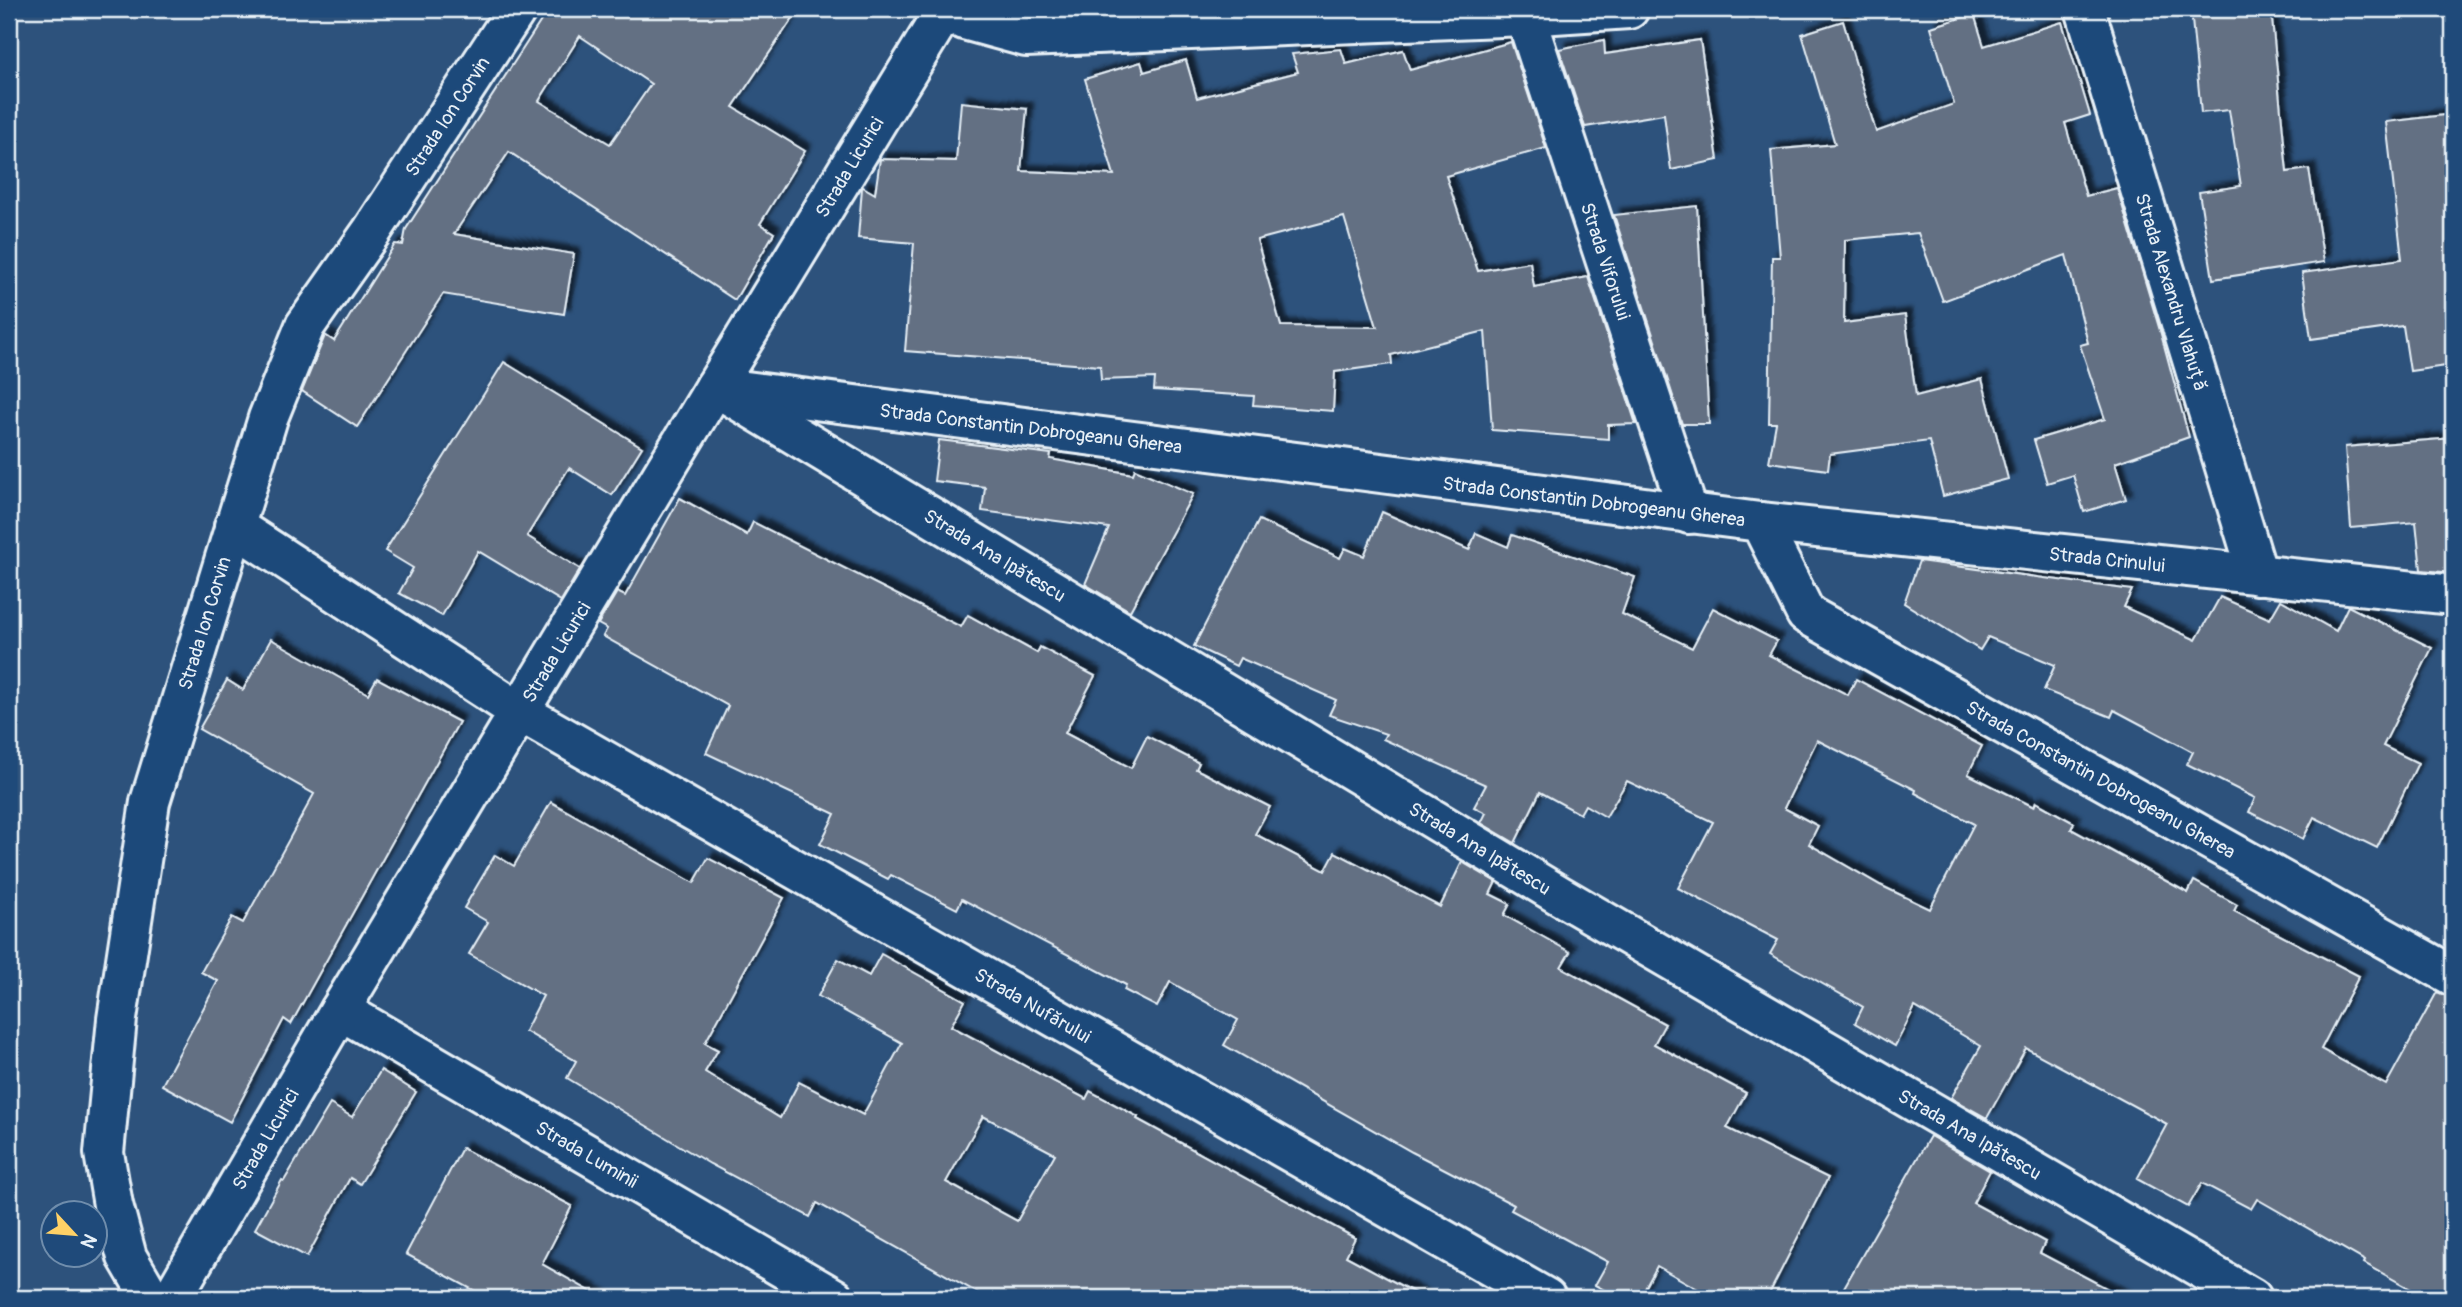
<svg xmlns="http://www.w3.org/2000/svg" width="2462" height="1307" viewBox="0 0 2462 1307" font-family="Pangolin,sans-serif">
<defs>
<filter id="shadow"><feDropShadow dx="6" dy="-6" stdDeviation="2" flood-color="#0009"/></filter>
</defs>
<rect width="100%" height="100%" fill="#2d527c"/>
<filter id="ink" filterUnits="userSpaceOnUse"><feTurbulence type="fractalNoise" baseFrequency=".0143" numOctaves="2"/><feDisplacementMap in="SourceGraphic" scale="14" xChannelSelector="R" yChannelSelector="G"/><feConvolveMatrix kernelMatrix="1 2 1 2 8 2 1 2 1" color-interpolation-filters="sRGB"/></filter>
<g filter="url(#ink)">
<g fill="#647083" stroke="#e8f1f8" stroke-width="2" fill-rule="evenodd" filter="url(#shadow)">
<path d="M540 9H799L733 107 805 151 760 224 774 233 735 300 509 152 454 234 574 254 564 314 443 294 357 427 302 391 324 338 325 335 334 341 395 244 403 245 406 229 546 13ZM580 36 651 84 610 144 539 101Z"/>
<path d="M2191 9H2271L2287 172 2309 169 2324 262 2213 279 2199 192 2241 186 2229 110 2201 113Z"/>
<path d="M1974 14 1984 46 2062 22 2090 115 2065 123 2086 196 2117 188 2161 334 2189 437 2115 463 2126 499 2084 512 2073 475 2047 483 2034 440 2105 419 2080 345 2088 343 2066 255 1943 301 1918 233 1845 240 1844 323 1905 315 1916 396 1982 379 2008 479 1943 496 1929 441 1830 454 1828 470 1769 462 1776 423H1769L1772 257H1780L1771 150 1835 144 1802 34 1843 21 1876 132 1954 104 1931 27Z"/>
<path d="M1604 40 1605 54 1700 40 1718 160 1671 170 1664 114 1585 127 1559 49Z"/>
<path d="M1511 42 1546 148 1446 176 1478 271 1530 262 1534 287 1588 277 1636 424 1608 425V439L1492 430 1485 331 1391 355 1392 364 1335 372 1333 411 1253 405 1254 396 1154 390 1155 378 1101 380 1100 366 905 351 914 243 858 238 862 188 863 187 875 194 880 159 956 161 961 102 1027 109 1021 171 1114 175 1085 79 1141 62 1144 72 1186 60 1197 98 1298 72 1292 54 1341 49 1346 64 1403 50 1410 70ZM1344 217 1377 327 1281 326 1257 240Z"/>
<path d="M2453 114V309L2445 310 2453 365 2410 371 2403 326 2311 339 2302 273 2402 259 2386 122Z"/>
<path d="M1697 206 1709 424H1682L1614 215Z"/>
<path d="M504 362 642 447 612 495 569 468 527 536 580 569 561 601 478 551 442 616 399 593 413 568 385 551Z"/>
<path d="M2453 438V573L2421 570 2416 522 2351 528 2345 447Z"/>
<path d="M939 440 1051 454 1050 459 1133 474 1135 469 1193 494 1130 611 1085 584 1109 528 982 511 985 487 934 481Z"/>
<path d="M680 498 747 535 753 522 961 627 968 615 1037 653 1040 647 1095 676 1065 733 1131 768 1147 736 1199 763 1196 769 1270 807 1255 834 1325 871 1335 852 1440 907 1462 862 1496 882 1490 894 1510 904 1504 915 1570 952 1561 967 1665 1024 1654 1044 1746 1093 1727 1128 1828 1178 1767 1298H1714L1657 1266 1640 1298H1619L1595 1285 1608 1262 1511 1210 1514 1205 1412 1152 1224 1045 1238 1020 1170 982 1157 1007 1124 990 1126 985 962 899 957 909 891 875 888 879 820 844 835 814 706 753 728 706 603 636 607 629 598 624 617 592 625 596Z"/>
<path d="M1382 512 1469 550 1476 533 1508 547 1512 535 1635 577 1622 614 1692 648 1713 608 1777 641 1769 655 1848 695 1856 679 1982 746 1968 774 2034 807 2036 802 2074 823 2071 829 2188 893 2194 881 2237 905 2234 911 2359 976 2321 1049 2386 1085 2437 992 2453 998V1298H2427L2364 1263 2365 1261 2257 1199 2251 1209 2202 1183 2188 1207 2137 1179 2167 1124 2026 1048 1987 1118 1951 1098 1981 1046 1915 1007 1895 1046 1855 1023 1863 1007 1770 954 1778 940 1678 888 1713 822 1627 781 1606 817 1585 805 1580 814 1540 792 1515 843 1481 823 1486 813 1474 807 1486 785 1383 739 1386 734 1329 715 1336 700 1240 658 1236 666 1194 646 1259 520 1340 558 1345 548 1364 556ZM1817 740 1916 790 1915 793 1974 824 1930 909 1880 885 1809 844 1818 826 1784 808Z"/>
<path d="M1919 561 2132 590 2124 607 2196 640 2220 597 2270 619 2281 600 2336 631 2348 606 2432 648 2383 746 2418 763 2377 848 2314 817 2303 839 2249 812 2255 798 2187 764 2193 752 2114 710 2111 717 2044 690 2055 665 1988 637 1980 650 1904 603Z"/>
<path d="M271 639 368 694 377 678 459 722 291 1024 284 1019 230 1122 162 1085 218 981 201 972 232 917 243 923 314 794 199 729 227 680 243 690Z"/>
<path d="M551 802 694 883 708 858 784 898 705 1043 718 1050 705 1072 780 1118 799 1082 863 1115 902 1043 818 996 838 959 869 976 881 954 965 1001 951 1026 1086 1099 1090 1091 1138 1117 1137 1119 1355 1238 1346 1256 1424 1298H987L817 1203 810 1217 710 1164 567 1078 576 1061 525 1031 543 996 469 954 488 922 464 908 495 855 514 866ZM983 1116 1055 1154 1017 1221 946 1182Z"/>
<path d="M381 1070 416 1092 360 1184 350 1178 307 1257 255 1229 282 1180 284 1181 330 1104 352 1117Z"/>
<path d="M1930 1136 1990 1171 1973 1203 2045 1242 2040 1253 2125 1298H1838Z"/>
<path d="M462 1148 572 1206 542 1264 602 1298H488L406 1254Z"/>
</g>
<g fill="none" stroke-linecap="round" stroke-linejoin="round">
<g stroke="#e8f1f8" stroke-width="44">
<g id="minor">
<path d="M944 9 964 20 1026 37 1525 16 1629 9"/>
<path d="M1523 9 1689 514"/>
<path d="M2085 9 2258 575"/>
<path d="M715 387 1760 522 1806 614 2453 976"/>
<path d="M729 395 1559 895 2252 1298"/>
<path d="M1760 522 2453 595"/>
<path d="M234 526 520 712 1546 1298"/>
<path d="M340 1010 834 1298"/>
<path d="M151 1298 127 1257 113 1205 104 1153 117 1019 150 802 268 418 305 326 372 231 517 9"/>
<path d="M172 1298 340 1010 715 387 945 10"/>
</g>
</g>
<use href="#minor" stroke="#1f4a7a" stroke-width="38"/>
</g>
</g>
<g text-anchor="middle" stroke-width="5" stroke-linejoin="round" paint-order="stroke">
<g font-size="19" fill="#e8f1f8" stroke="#1f4a7a">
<text transform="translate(447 116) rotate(-57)" y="7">Strada Ion Corvin</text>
<text transform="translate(849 167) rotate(-59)" y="7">Strada Licurici</text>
<text transform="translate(1606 261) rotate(72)" y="7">Strada Viforului</text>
<text transform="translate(2172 292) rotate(73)" y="7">Strada Alexandru Vlahuță</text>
<text transform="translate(1031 428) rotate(7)" y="7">Strada Constantin Dobrogeanu Gherea</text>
<text transform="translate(1594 501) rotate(7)" y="7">Strada Constantin Dobrogeanu Gherea</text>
<text transform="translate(995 555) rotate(31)" y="7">Strada Ana Ipătescu</text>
<text transform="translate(2107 559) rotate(6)" y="7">Strada Crinului</text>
<text transform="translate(204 623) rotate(-73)" y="7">Strada Ion Corvin</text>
<text transform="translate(556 652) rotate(-59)" y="7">Strada Licurici</text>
<text transform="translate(2101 779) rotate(29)" y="7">Strada Constantin Dobrogeanu Gherea</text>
<text transform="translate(1480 848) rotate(31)" y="7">Strada Ana Ipătescu</text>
<text transform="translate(1033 1005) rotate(30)" y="7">Strada Nufărului</text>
<text transform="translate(1970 1134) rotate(30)" y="7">Strada Ana Ipătescu</text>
<text transform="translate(265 1139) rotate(-60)" y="7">Strada Licurici</text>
<text transform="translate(587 1154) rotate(30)" y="7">Strada Luminii</text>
</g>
</g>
<rect width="2462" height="1307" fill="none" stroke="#1f4a7a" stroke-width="35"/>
<rect x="18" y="18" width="2427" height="1272" fill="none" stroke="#e8f1f8" stroke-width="2.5" filter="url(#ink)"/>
<g transform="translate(74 1234) rotate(116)"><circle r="33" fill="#1f4a7a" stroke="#6f8dac" stroke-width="2"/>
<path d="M0-5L12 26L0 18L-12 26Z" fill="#ffd166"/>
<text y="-10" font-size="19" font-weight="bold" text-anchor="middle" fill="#e8f1f8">N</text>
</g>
</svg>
